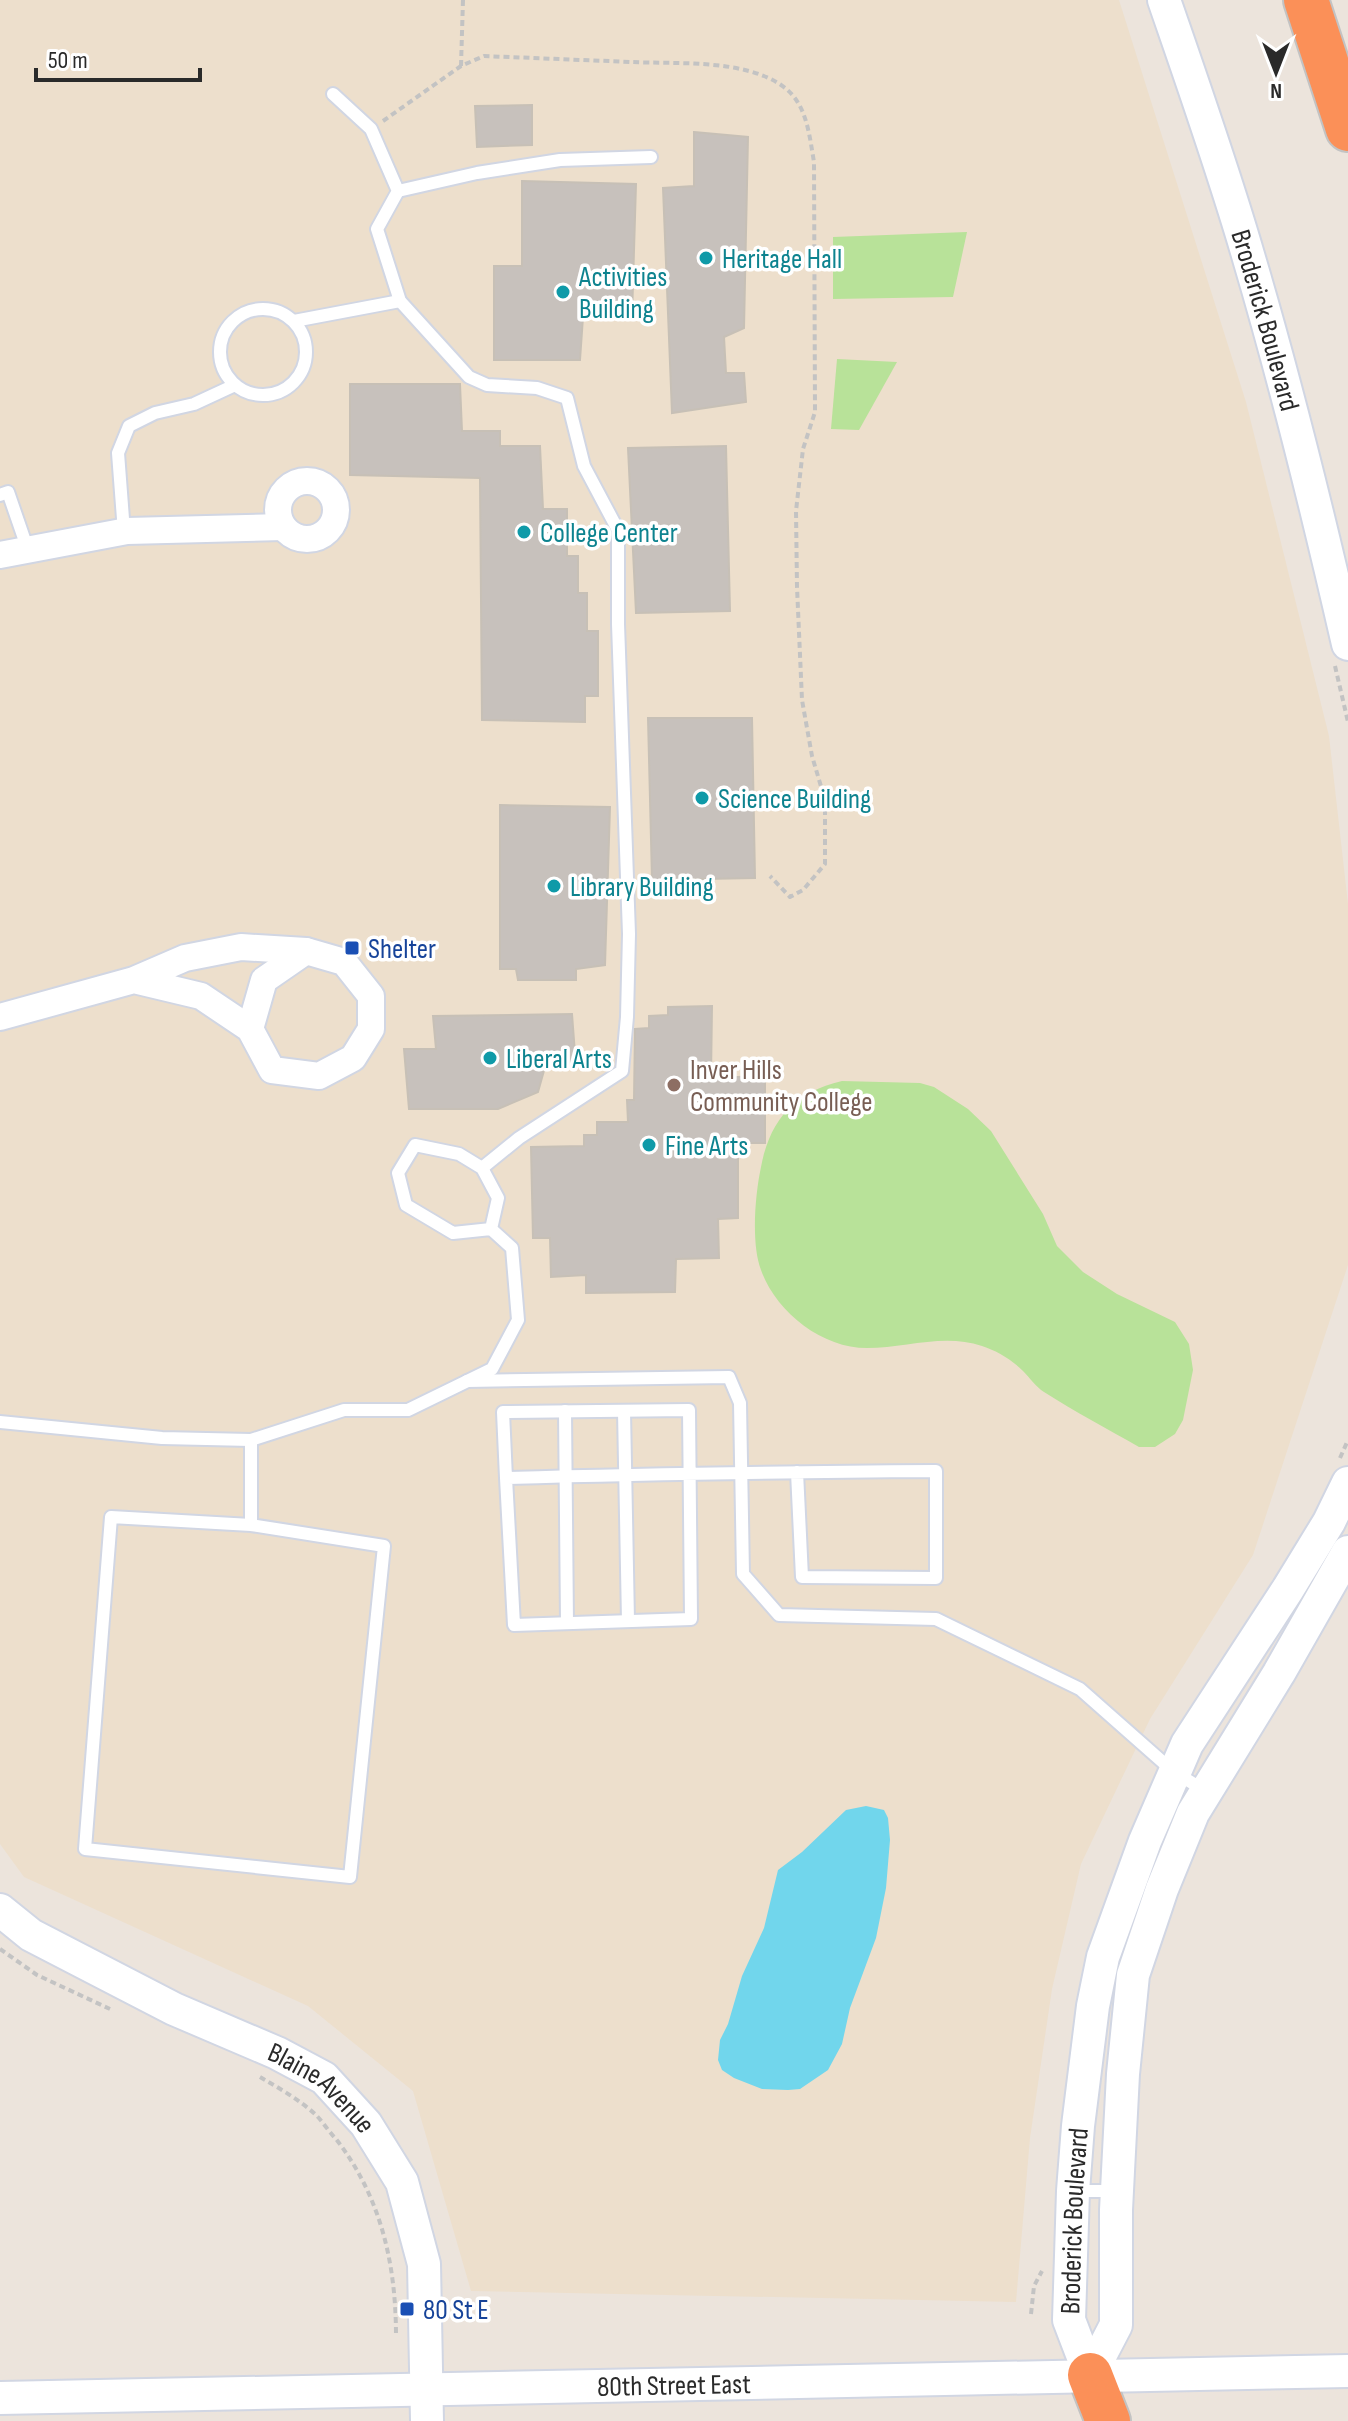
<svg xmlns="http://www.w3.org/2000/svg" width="1348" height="2421" viewBox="0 0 1348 2421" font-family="'Sofia Sans Condensed',sans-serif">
<rect width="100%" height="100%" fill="#ece4dc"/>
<path fill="#eddfcc" d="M0 0H1119L1246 402 1329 736 1348 904V1265L1253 1555 1150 1719 1081 1864 1052 1989 1030 2138 1016 2302 471 2291 413 2091 308 2006 24 1877 0 1844Z"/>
<g fill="#b8e299">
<path d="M967 232 953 297 833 299V237Z"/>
<path d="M837 359 897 362 859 430 831 429Z"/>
<path d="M842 1081 920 1083 934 1087 968 1109 991 1131 1043 1214 1057 1246 1083 1272 1117 1294 1175 1322 1189 1344 1193 1370 1183 1420 1175 1434 1155 1447H1139C1108 1429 1075 1412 1044 1392 1036 1387 1030 1378 1023 1371 1011 1359 997 1351 982 1346 944 1333 905 1348 867 1348 822 1348 776 1312 761 1270 751 1244 755 1195 761 1167 770 1120 794 1092 842 1081Z"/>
</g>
<path fill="#71d6ec" d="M866 1806 884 1810 888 1818 890 1840 886 1888 876 1938 850 2008 842 2044 828 2070 800 2089 788 2090 762 2089 734 2078 722 2070 718 2060 720 2040 728 2024 742 1976 764 1928 778 1870 802 1852 846 1810Z"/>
<g fill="#c7c1bc" stroke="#c7c0b6" stroke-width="2">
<path d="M532 105V145L477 147 475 106Z"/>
<path d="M694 132 748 137 744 328 724 337 726 373H744L746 402 672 413 663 188 694 186Z"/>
<path d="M522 181 636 184 632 317H583L580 360H494V266H522Z"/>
<path d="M350 384H460L462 431H500V446H540L543 509H567V556H578V593H587V631H598V696H585V722L482 720 480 478 350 475Z"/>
<path d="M726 446 730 611 636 613 628 448Z"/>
<path d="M648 718H752L755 878 652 880Z"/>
<path d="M500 805 610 807 605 965 576 969V980H518L516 969H500Z"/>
<path d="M712 1006 711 1078 765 1076V1143H738V1218L718 1219 719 1258 676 1259 675 1292 586 1293V1275L551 1277 550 1238H533L531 1147 584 1146V1135H597V1122H628L627 1100H634L635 1029 649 1028V1016L668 1015V1007Z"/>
<path d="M572 1014 576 1067H545L538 1092 498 1109H409L404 1049H436L433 1016Z"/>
</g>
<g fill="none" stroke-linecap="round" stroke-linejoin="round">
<g stroke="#d1d6e3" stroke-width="16">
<g id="service">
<path d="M333 94 371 129 398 191 377 229 400 301 469 377 487 385 537 388 567 398 584 466 618 530V624L629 934 627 1017 622 1071 519 1138 482 1168"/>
<path d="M398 191 477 173 560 160 651 157"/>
<circle cx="263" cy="352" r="43"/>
<path d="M294 321 400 301"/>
<path d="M0 495 8 492 28 550"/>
<path d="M124 532 118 453 129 426 155 413 194 404 235 385"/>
<path d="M467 1381 729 1377 740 1403 743 1574 779 1615 936 1619 1080 1689 1174 1772 1204 1790"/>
<path d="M565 1411 567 1623"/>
<path d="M624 1411 628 1621"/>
<path d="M0 1422 162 1438 251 1440 344 1410H408L492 1369 518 1320 512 1248 491 1229 453 1233 406 1205 398 1173 415 1145 459 1154 482 1168 498 1198 491 1229"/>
<path d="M251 1440V1525L111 1517 85 1849 350 1877 384 1546 251 1525"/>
<path d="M506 1478 503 1412 689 1410 691 1619 514 1625 506 1478C650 1474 793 1472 936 1471V1578L802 1577 797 1472"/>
<path d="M1076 2191H1118"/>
</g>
</g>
<g stroke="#d1d6e3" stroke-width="30">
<g id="minor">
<circle cx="307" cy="510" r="29"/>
<path d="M0 555 127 531 283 527"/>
<path d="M0 1017 134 980 185 958 241 947 306 951 344 962 371 996V1029L353 1058 319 1076 272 1070 250 1029 201 996 134 980"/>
<path d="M250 1029 264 980 306 951"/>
</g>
</g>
<g stroke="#d1d6e3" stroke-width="36">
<g id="tertiary">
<path id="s1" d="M1164 0C1193 84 1223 169 1248 255 1286 383 1318 513 1348 644"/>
<path id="s2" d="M0 1910 31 1935 174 2009 277 2053 324 2078 366 2124 402 2182 424 2264 427 2421"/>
<path id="s3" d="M1090 2375 1069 2320 1073 2191 1078 2126 1093 2006 1103 1957 1145 1841 1187 1744 1288 1589 1329 1522 1348 1483"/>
<path d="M1090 2375 1116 2325V2210L1123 2074 1133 1975 1162 1889 1193 1813 1279 1673 1348 1552"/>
<path id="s4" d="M0 2398 1348 2371"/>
</g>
</g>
<g stroke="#c3c3c3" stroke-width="48">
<g id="motorway">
<path d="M1306 0 1348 129"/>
<path d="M1090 2375 1108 2421"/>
</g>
</g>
<g stroke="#c3c3c3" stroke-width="4" stroke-dasharray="6 4" stroke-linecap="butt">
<path d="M461 66 463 0"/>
<path d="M383 121 461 66 484 56C533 58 582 60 631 62 676 64 743 59 781 85 807 102 809 134 814 162L815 412 803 449 796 511 797 587 802 700 812 756 825 800V864L803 890 790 897 770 876"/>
<path d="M1335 666 1348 722"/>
<path d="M1340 1458 1348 1440"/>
<path d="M0 1949 37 1975 110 2009"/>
<path d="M260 2077C279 2088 300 2100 316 2115 323 2122 329 2132 336 2139 381 2197 396 2264 396 2336"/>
<path d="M1031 2314 1034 2286 1042 2271"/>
</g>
<use href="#service" stroke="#fff" stroke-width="12"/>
<use href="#minor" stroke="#fff" stroke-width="26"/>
<use href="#tertiary" stroke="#fff" stroke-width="32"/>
<use href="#motorway" stroke="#fb9058" stroke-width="44"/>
</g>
<g fill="#0f9aa8" stroke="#fff" stroke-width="3">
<circle cx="706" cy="258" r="8"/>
<circle cx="563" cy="292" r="8"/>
<circle cx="524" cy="532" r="8"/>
<circle cx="702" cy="798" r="8"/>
<circle cx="554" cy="886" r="8"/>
<circle cx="490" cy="1058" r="8"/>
<circle cx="649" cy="1145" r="8"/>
</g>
<g fill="#1a4fb4" stroke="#fff" stroke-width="3">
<rect x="344" y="940" width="16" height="16" rx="4"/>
<rect x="399" y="2301" width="16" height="16" rx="4"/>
</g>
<circle fill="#8d6e63" stroke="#fff" stroke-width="3" cx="674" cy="1085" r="8"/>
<g text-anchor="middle" stroke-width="7" stroke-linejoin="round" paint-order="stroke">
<g font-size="28" fill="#0d838f" stroke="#fff" text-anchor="start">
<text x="722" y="268">Heritage Hall</text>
<text x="579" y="286">Activities<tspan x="579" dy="32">Building</tspan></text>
<text x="540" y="542">College Center</text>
<text x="718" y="808">Science Building</text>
<text x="570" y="896">Library Building</text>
<text x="506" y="1068">Liberal Arts</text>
<text x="665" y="1155">Fine Arts</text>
</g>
<g font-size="28" fill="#2a2a2a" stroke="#fff">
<text dy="10" stroke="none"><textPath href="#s1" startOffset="336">Broderick Boulevard</textPath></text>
<text dy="10" stroke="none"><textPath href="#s2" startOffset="370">Blaine Avenue</textPath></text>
<text dy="10" stroke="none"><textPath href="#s3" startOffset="158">Broderick Boulevard</textPath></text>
<text dy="10" stroke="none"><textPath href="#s4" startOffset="674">80th Street East</textPath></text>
</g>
<g font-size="28" fill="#164399" stroke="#fff" text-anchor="start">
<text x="368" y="958">Shelter</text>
<text x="423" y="2319">80 St E</text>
</g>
<g font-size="28" fill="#785e54" stroke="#fff" text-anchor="start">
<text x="690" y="1079">Inver Hills<tspan x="690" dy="32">Community College</tspan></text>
</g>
</g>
<g transform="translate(1276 72) rotate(180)" stroke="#ffffff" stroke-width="6" paint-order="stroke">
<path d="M0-6L14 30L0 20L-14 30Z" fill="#2a2a2a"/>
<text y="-12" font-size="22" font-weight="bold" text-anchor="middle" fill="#2a2a2a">N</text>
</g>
<path d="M36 68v12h164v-12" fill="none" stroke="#2a2a2a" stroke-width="4"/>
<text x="48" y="68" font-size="24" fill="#2a2a2a" stroke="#ffffff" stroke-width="6" paint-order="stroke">50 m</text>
</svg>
